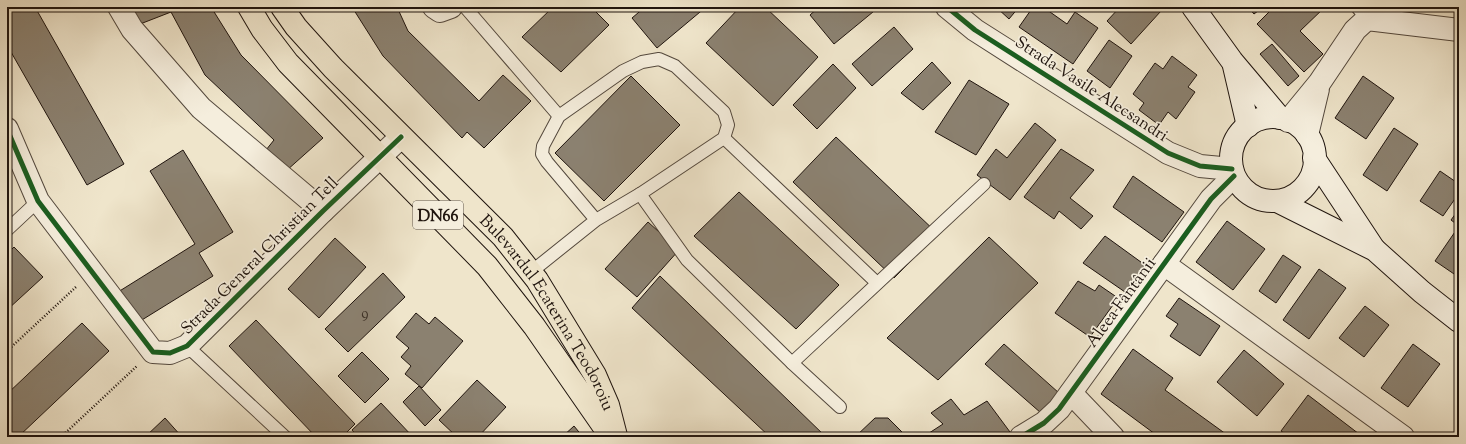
<svg xmlns="http://www.w3.org/2000/svg" width="1466" height="444" viewBox="0 0 1466 444" font-family="'Sorts Mill Goudy',serif">
<rect width="100%" height="100%" fill="#efe5cb"/>
<filter id="stains"><feTurbulence type="fractalNoise" baseFrequency=".005" numOctaves="4"/><feColorMatrix values="0 0 0 0 .2 0 0 0 0 .09 0 0 0 0 .02 0 0 0 .5 -.17"/></filter>
<radialGradient id="worn" r=".72"><stop offset=".6" stop-color="#630" stop-opacity="0"/><stop offset="1" stop-color="#630" stop-opacity=".3"/></radialGradient>
<g fill="#8b8170" stroke="#1f140e">
<path d="M7 7H35L124 164 87 185 7 45Z"/>
<path d="M124 7H211L241 55 323 138 286 171 266 150 274 140 205 75 171 12 135 26Z"/>
<path d="M352 7H397L408 31 479 101 503 75 531 101 484 148 467 132 462 138 383 56Z"/>
<path d="M553 7H591L609 25 561 72 522 37Z"/>
<path d="M645 7H706L657 48 632 18Z"/>
<path d="M740 7H765L818 57 773 106 706 43Z"/>
<path d="M819 7H879L834 44 810 15Z"/>
<path d="M996 7H1019L1009 19Z"/>
<path d="M1033 7H1043L1067 24 1075 12 1098 28 1073 64 1019 27Z"/>
<path d="M1120 7H1157L1161 11 1131 44 1107 21Z"/>
<path d="M1248 7H1263L1254 14Z"/>
<path d="M1274 7H1287L1291 12 1296 7H1325L1300 31 1323 54 1304 72 1257 24Z"/>
<path d="M894 27 913 49 872 86 852 64Z"/>
<path d="M1109 40 1132 56 1110 88 1087 71Z"/>
<path d="M1272 44 1299 76 1288 86 1260 54Z"/>
<path d="M1172 56 1197 75 1188 87 1195 92 1176 119 1168 112 1159 125 1139 110 1144 103 1133 94 1155 63 1163 69Z"/>
<path d="M932 62 951 83 923 110 901 93Z"/>
<path d="M833 64 856 88 817 129 793 105Z"/>
<path d="M631 76 680 125 604 201 555 153Z"/>
<path d="M1363 76 1394 98 1366 139 1335 118Z"/>
<path d="M969 80 1009 104 976 155 935 132Z"/>
<path d="M1035 123 1056 140 1010 200 977 175 996 149 1007 158Z"/>
<path d="M1394 128 1418 144 1387 191 1363 175Z"/>
<path d="M836 137 938 234 894 278 793 182Z"/>
<path d="M1061 149 1094 170 1070 198 1093 216 1081 229 1059 211 1054 219 1024 197Z"/>
<path d="M183 150 233 232 199 253 213 276 137 323 118 292 195 244 150 171Z"/>
<path d="M1440 171 1459 184V193L1443 216 1420 201Z"/>
<path d="M1133 176 1184 212 1162 242 1113 207Z"/>
<path d="M739 192 839 285 796 329 694 236Z"/>
<path d="M1459 209V226L1451 220Z"/>
<path d="M1227 221 1265 249 1233 290 1196 262Z"/>
<path d="M648 222 679 250 637 297 605 269Z"/>
<path d="M1459 226V274L1457 276 1435 261Z"/>
<path d="M1105 236 1145 265 1125 292 1083 263Z"/>
<path d="M989 237 1038 283 938 380 887 338Z"/>
<path d="M335 238 366 267 319 318 288 289Z"/>
<path d="M14 247 43 277 7 310V254Z"/>
<path d="M1283 255 1301 267 1276 303 1259 291Z"/>
<path d="M1319 269 1346 288 1309 339 1283 320Z"/>
<path d="M383 273 405 297 348 352 325 329Z"/>
<path d="M660 276 826 437H770L632 308Z"/>
<path d="M1078 281 1095 291 1099 285 1118 298 1090 337 1055 313Z"/>
<path d="M1179 298 1220 326 1200 356 1170 336 1178 324 1166 316Z"/>
<path d="M1365 306 1389 325 1364 357 1339 338Z"/>
<path d="M416 313 429 324 435 317 463 341 422 388 405 374 411 366 401 357 409 348 396 337Z"/>
<path d="M256 320 355 424 342 437H316L229 346Z"/>
<path d="M82 323 109 351 18 437H7V394Z"/>
<path d="M1004 344 1059 393 1041 413 985 364Z"/>
<path d="M1413 344 1440 364 1408 407 1381 388Z"/>
<path d="M1133 349 1173 378 1165 390 1230 437H1159L1101 394Z"/>
<path d="M1244 350 1284 384 1257 416 1217 382Z"/>
<path d="M362 352 389 379 365 403 338 376Z"/>
<path d="M477 380 506 407 478 437H457L439 420Z"/>
<path d="M419 386 441 410 425 426 403 402Z"/>
<path d="M1308 395 1363 437H1290L1281 431Z"/>
<path d="M951 399 964 415 987 401 1010 432 1002 437H923L943 424 931 413Z"/>
<path d="M381 403 413 437H358L352 430Z"/>
<path d="M165 418 182 437H145Z"/>
<path d="M875 418H888L907 437H855Z"/>
<path d="M574 426 583 437H562Z"/>
</g>
<g fill="none" stroke-linecap="round" stroke-linejoin="round">
<g stroke="#53483d" stroke-width="14">
<g id="lane">
<path d="M465 7 559 116"/>
<path d="M1357 7 1367 19"/>
<path d="M724 138 877 283"/>
<path d="M640 194 687 260 792 363 840 407"/>
<path d="M7 230 38 201"/>
<path d="M531 272 596 220 640 194 724 138 728 125 724 112 675 66 659 59 642 62 623 71 559 116 543 146 542 154 547 162 596 220"/>
<path d="M187 346 285 437"/>
<path d="M792 363 984 184"/>
</g>
</g>
<g stroke="#53483d" stroke-width="24">
<g id="street">
<path d="M119 7 132 29 201 108 323 211"/>
<path d="M434 7 440 11 451 7"/>
<path d="M947 7 975 30 1168 153 1200 166 1232 169"/>
<path d="M1288 121 1320 82 1355 30 1367 19 1459 30"/>
<path d="M7 129 38 201 153 352 170 353 187 346 323 211 401 137"/>
<path d="M1307 135 1318 89"/>
<path d="M1164 264 1403 437"/>
<path d="M1071 393 1113 437"/>
<path d="M1021 437 1044 423 1059 409 1211 199 1234 176"/>
</g>
</g>
<g stroke="#1f140e" stroke-width="24">
<g id="secondary">
<path d="M1193 7 1232 61 1280 118"/>
<path d="M1234 66 1248 126"/>
<circle cx="1273" cy="159" r="42"/>
<path d="M1314 158 1374 249"/>
<path d="M1277 201 1375 250 1422 292 1459 321"/>
</g>
</g>
<g stroke="#1f140e" stroke-width="24">
<g id="primary">
<path d="M249 7 262 29 288 63 487 266 534 326 611 437"/>
<path id="s1" d="M282 7 296 27 333 68 503 237 537 280 595 375 608 405 616 436"/>
</g>
</g>
<g stroke="#1f140e" stroke-width="2.5" stroke-dasharray="1 2" stroke-linecap="butt">
<path d="M7 351 77 286"/>
<path d="M61 437 137 366"/>
</g>
<use href="#lane" stroke="#f5eedd" stroke-width="12"/>
<use href="#street" stroke="#f5eedd" stroke-width="22"/>
<use href="#secondary" stroke="#f5eedd" stroke-width="22"/>
<use href="#primary" stroke="#efe5cb" stroke-width="22"/>
<g stroke="#f5eedd" stroke-width="8">
<g id="cycleway">
<path d="M947 7 975 30 1168 153 1200 166 1232 169"/>
<path d="M7 129 38 201 153 352 170 353 187 346 323 211 401 137"/>
<path d="M1021 437 1044 423 1059 409 1211 199 1234 176"/>
</g>
</g>
<use href="#cycleway" stroke="#1b5e20" stroke-width="5"/>
</g>
<g text-anchor="middle" stroke-width="3.5" stroke-linejoin="round" paint-order="stroke">
<g font-size="15" fill="#3a2f26">
<text x="365" y="318">9</text>
</g>
<rect fill="#f5eedd" stroke="#5f554c" stroke-width="1" x="413" y="201" width="50" height="28" rx="3"/>
<g font-size="16" font-weight="bold" fill="#1f140e">
<text x="438" y="221">DN66</text>
</g>
<g font-size="17" fill="#1f140e" stroke="#f5eedd">
<text transform="translate(1092 88) rotate(33)" y="6">Strada Vasile Alecsandri</text>
<text transform="translate(259 255) rotate(-45)" y="6">Strada General Christian Tell</text>
<text transform="translate(1120 302) rotate(-54)" y="6">Aleea Fântânii</text>
<text dy="6" stroke="none"><textPath href="#s1" startOffset="407">Bulevardul Ecaterina Teodoroiu</textPath></text>
</g>
</g>
<rect width="1466" height="444" fill="none" stroke="#efe5cb" stroke-width="24"/>
<rect x="8" y="8" width="1450" height="428" fill="none" stroke="#1f140e" stroke-width="2"/>
<rect x="12" y="12" width="1442" height="420" fill="none" stroke="#1f140e"/>
<rect width="100%" height="100%" filter="url(#stains)"/>
<rect width="100%" height="100%" fill="url(#worn)"/>
</svg>
